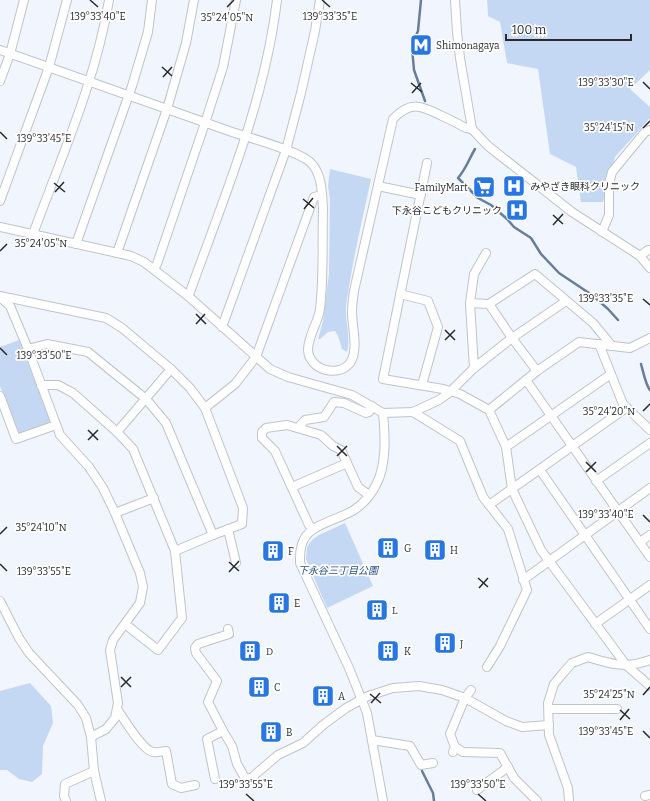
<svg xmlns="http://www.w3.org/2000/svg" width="650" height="801" viewBox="0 0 650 801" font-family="Bitter,'Noto Sans JP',serif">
<rect width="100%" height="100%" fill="#f1f5fd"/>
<g fill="#c5d8f3">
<path d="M487 0H650V70L630 89 650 107V118L615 157 603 202H581L576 167 550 154 538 69 507 63 500 22 488 16Z"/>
<path d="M330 169 371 179C362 221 352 263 346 306 345 321 351 339 347 352L342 349 338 336 335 331 328 332 320 339H318L323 321 329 273 330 200 328 186Z"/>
<path d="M19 340 51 422 18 434 0 386V347Z"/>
<path d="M345 523 373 586 327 608 306 559 307 547 312 540 319 535Z"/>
<path d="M30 683 51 706 53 723 43 746 42 774 32 782 19 779 7 770H0V691Z"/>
</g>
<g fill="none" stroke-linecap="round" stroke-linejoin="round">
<g stroke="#687d9c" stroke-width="2.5">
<path d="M421 0 418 31 412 45V48L414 70 425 101"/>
<path d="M475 149C469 159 466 169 458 178L478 198 491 205 507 219 514 227 531 238 541 254 559 273 592 295 608 309 618 320"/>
<path d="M641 364C643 371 646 386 650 390"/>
<path d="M422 771 433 793 434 801"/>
</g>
<g stroke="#bfc4cb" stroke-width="10">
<g id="minor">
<path d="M455 0 457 32 460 58 472 129 488 146 572 212 640 256 650 268"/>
<path d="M0 50C78 77 155 105 232 132 250 138 299 151 311 163 322 174 322 193 323 208 322 242 324 276 320 309 318 323 308 336 308 350 309 370 338 378 350 363 359 350 352 327 352 312 352 305 353 298 354 291L393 119C410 101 420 105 440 115 449 119 457 123 466 128L472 129"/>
<path d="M0 81 10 54 24 0"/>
<path d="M427 163 383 379 443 389 460 394 489 410 506 447 512 489 541 550 626 665 650 686"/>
<path d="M378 186 421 195"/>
<path d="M0 201 49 67 67 0"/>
<path d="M0 227 131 256 144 262 188 296 270 369 288 377 352 395 383 413 413 412 439 400 450 392 474 368 512 338 566 301"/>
<path d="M602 232 609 215V184L612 172 645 132 650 130"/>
<path d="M33 234C61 158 96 80 109 0"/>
<path d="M76 244 132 86 148 32 152 0"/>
<path d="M117 253 167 109 186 43 194 0"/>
<path d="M640 256 648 250H650"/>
<path d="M154 269 157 264 205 123 223 67 236 0"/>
<path d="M400 294 428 301 438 327 422 385"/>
<path d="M0 296 106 318 122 328 171 369 190 388 205 408 243 508 242 524 213 535 175 551"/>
<path d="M188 296 190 292C224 197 265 101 277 0"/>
<path d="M0 297 10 306 28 349 60 435 89 467 103 488 115 513 140 573 143 587 140 603 113 640 110 650 118 703 115 718 106 729 91 737"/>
<path d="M470 303 489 304 512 338 537 371"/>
<path d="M489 304 535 274 593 323 612 346"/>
<path d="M222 327 286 150 301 93 315 31 320 0"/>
<path d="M599 344 623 404 650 430"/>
<path d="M28 349 47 344 88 352 146 399 166 423 213 535"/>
<path d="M474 368 470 303 474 274 486 253"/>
<path d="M526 380 650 557"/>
<path d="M41 385H58L73 393 117 432 133 449 175 551 182 618 158 650 125 624"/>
<path d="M0 396 16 439 56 425"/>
<path d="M205 408 235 384 256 357 314 197 322 195"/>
<path d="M489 410 537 371 579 342 630 348 650 338"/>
<path d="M413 412 460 441 483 497 508 529 527 590 500 646 487 667"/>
<path d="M383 413C385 435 387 465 376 485 371 495 363 504 354 510 340 519 312 524 304 539 300 547 300 554 300 563L349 668 367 713 383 801"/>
<path d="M298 428 305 420 324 417 334 402 344 403 366 413 369 412 372 406"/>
<path d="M117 432 171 369"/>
<path d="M506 447 611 374"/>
<path d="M540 470 650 629"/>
<path d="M596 481 650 443"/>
<path d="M292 487 347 463"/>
<path d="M489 505 626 408"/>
<path d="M115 513 154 498"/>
<path d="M228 529 236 563"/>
<path d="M314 529 309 525 275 451 262 438V432L266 428 287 425 321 435 333 446 341 450 358 487 369 495"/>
<path d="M640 542 650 535"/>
<path d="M523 580 650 488"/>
<path d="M0 601 19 638 29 653 78 705 86 718 91 737 94 771 101 801"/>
<path d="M595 624 650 585"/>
<path d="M228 629 229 634 198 644 195 648 196 653 217 681 208 702 223 731 232 746 237 764 245 778H251L278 755 303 743 323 725 346 708 368 696 393 688 419 686 442 690 465 698 506 721 522 727 549 725"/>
<path d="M117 709C124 719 142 750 153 752 157 753 162 751 166 751L172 784 181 788 195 785"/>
<path d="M549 709H617"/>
<path d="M372 740 410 746 421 765 433 763"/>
<path d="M455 747 463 752 500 753 514 778 537 801"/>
<path d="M453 752 455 747 450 734 465 698 471 690"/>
<path d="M215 779 207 739 223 731"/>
<path d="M477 790 508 767"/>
<path d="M645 796 650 795"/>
<path d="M66 801 64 796 65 784 94 771"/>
<path d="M569 801 568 788 549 735 548 703 554 684 564 672 572 663 588 657C611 664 625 669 650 660"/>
</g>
</g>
<use href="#minor" stroke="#fff" stroke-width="8"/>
</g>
<path fill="none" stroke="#282a2d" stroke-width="1.5" d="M90 0 98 7M322 0 330 7M227 7 234 0M162 67 172 76M163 77 172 67M643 82 650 89M411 83 422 92M412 93 421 83M643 128 650 121M0 132 7 139M54 183 65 192M55 192 64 182M303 199 314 208M304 209 313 198M553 215 563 224M553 225 563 214M0 251 7 244M643 299 650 305M196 314 206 324M196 324 205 314M445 330 455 340M445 340 455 330M0 348 7 355M643 411 650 404M88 430 98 440M88 440 98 430M337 446 347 456M337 456 347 446M586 462 596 472M586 472 596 462M643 515 650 522M0 534 7 527M229 562 239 571M0 564 7 571M229 572 239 561M478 578 488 587M479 588 488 578M121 677 131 687M121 687 131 677M370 694 381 703M643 695 650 687M371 703 380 693M620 710 630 719M620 720 629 709M643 731 650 738M246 794 254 801M478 794 486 801"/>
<defs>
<g id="metro-square" transform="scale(1.15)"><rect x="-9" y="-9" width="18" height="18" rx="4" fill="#2876e1" stroke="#fff"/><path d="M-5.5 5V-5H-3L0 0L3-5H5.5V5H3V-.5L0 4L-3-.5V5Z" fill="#fff"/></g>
<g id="hospital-square" transform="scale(1.15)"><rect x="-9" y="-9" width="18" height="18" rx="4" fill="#2876e1" stroke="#fff"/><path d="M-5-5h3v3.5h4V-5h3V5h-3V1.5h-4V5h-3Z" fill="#fff"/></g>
<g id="supermarket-square" transform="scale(1.15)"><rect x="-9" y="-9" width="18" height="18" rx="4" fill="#2876e1" stroke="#fff"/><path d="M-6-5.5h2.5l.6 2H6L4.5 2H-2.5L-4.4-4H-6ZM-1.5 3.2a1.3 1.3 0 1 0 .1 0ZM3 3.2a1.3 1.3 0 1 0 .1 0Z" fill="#fff"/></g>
<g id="building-square" transform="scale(1.15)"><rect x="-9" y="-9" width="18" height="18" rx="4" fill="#2876e1" stroke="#fff"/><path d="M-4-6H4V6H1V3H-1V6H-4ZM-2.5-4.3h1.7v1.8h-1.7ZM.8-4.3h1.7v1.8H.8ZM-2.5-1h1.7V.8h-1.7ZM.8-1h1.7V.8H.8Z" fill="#fff"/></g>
</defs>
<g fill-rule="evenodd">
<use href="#metro-square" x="421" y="45"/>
<use href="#hospital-square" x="514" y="186"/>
<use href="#supermarket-square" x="484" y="187"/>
<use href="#hospital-square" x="517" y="210"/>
<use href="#building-square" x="388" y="548"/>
<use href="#building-square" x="435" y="550"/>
<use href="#building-square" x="273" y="551"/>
<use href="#building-square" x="279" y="603"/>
<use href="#building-square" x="377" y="610"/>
<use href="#building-square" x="445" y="643"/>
<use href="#building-square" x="250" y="651"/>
<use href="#building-square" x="388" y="651"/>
<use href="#building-square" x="259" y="687"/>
<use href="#building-square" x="323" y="696"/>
<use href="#building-square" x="271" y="732"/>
</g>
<g text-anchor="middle" stroke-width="3.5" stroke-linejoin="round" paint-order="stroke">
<g font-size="10" fill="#282a2d" stroke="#fff" text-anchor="start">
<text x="436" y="49">Shimonagaya</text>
<text x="530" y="190">みやざき眼科クリニック</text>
<text x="468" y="191" text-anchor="end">FamilyMart</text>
<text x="502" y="214" text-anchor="end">下永谷こどもクリニック</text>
<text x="404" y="552">G</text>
<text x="450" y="554">H</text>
<text x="288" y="555">F</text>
<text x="294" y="607">E</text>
<text x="392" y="614">L</text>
<text x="460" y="647">J</text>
<text x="266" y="655">D</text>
<text x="404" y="655">K</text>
<text x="274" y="691">C</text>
<text x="338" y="700">A</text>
<text x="286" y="736">B</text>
</g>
<g font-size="10" font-style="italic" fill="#294e85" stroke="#fff">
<text x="338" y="574">下永谷三丁目公園</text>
</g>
</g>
<g font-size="10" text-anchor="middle" fill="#282a2d" stroke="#fff" stroke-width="3.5" stroke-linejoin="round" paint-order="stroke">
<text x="330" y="20">139°33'35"E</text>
<text x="98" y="20">139°33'40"E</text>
<text x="227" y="21">35°24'05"N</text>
<text x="606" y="86">139°33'30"E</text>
<text x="609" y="131">35°24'15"N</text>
<text x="44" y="142">139°33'45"E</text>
<text x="41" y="247">35°24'05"N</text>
<text x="606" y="302">139°33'35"E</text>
<text x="44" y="359">139°33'50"E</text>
<text x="609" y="415">35°24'20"N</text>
<text x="606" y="518">139°33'40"E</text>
<text x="41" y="531">35°24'10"N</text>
<text x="44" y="575">139°33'55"E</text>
<text x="609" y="698">35°24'25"N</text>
<text x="606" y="735">139°33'45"E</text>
<text x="246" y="788">139°33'55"E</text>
<text x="478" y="788">139°33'50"E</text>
</g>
<path d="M506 34v6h125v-6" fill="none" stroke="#282a2d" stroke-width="2"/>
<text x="512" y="34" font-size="12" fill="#282a2d" stroke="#ffffff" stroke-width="3" paint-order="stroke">100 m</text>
</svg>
